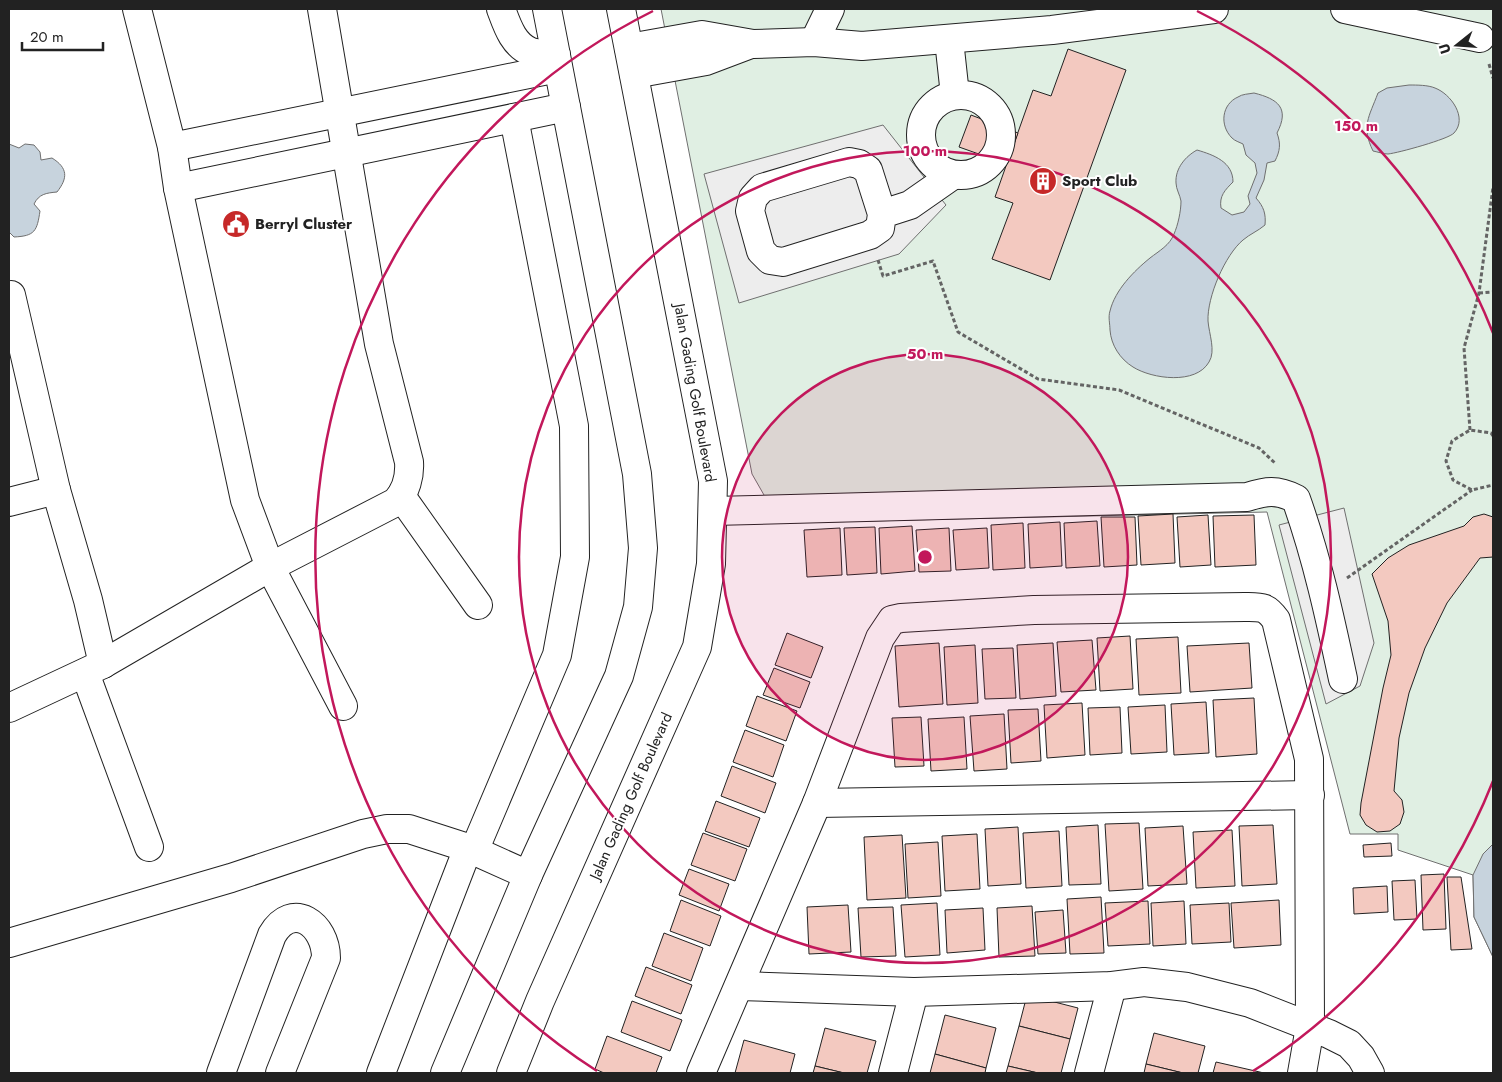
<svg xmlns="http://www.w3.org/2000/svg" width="1502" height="1082" viewBox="0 0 1502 1082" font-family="Jost,sans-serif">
<rect width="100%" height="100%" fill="#fff"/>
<path fill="#e0efe3" stroke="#6f6f6f" d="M661 9H1493V957L1474 917 1473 875 1398 850V834H1350L1267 512 780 523 752 474Z"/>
<g fill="#ededed" stroke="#6f6f6f">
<path d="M883 125 946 205 899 254 739 303 704 174Z"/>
<path d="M1344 508 1374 643 1360 686 1326 704 1279 525Z"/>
</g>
<g fill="#c7d3dd" stroke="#6f6f6f">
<path d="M1409 85C1417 85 1428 85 1435 88 1451 94 1468 118 1454 133 1449 139 1398 153 1388 154 1384 154 1378 152 1373 151 1361 126 1369 117 1378 93L1387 88Z"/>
<path d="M1254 93C1278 99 1290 108 1277 133 1281 144 1280 151 1275 161L1267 163 1264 180 1256 198C1264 207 1266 214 1265 225 1258 231 1250 234 1243 240 1225 255 1207 297 1208 321 1209 334 1216 351 1209 362 1196 385 1152 379 1133 367 1120 359 1111 345 1110 330 1110 324 1108 317 1110 311 1115 290 1134 271 1150 258 1159 251 1170 245 1174 234 1178 225 1181 211 1181 201 1180 195 1176 189 1176 183 1175 168 1186 156 1197 150 1214 155 1233 162 1233 182 1225 190 1219 196 1221 208L1232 215 1244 212 1250 204 1248 196 1257 173 1255 163 1246 155 1243 144C1239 142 1235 141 1232 138 1219 125 1222 104 1238 97 1242 94 1249 94 1254 93Z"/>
<path d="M9 144 19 148 25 144 34 145 40 152 41 160 52 158C68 168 68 178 57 192 46 193 39 194 34 204L40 211C37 231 35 236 14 237L9 232Z"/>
<path d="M1493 844V957L1474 917 1473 875 1483 854Z"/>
</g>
<g fill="#f3c9c0" stroke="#222">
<path d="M1068 49 1126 70 1050 280 992 259 1013 203 995 197 1033 90 1051 96Z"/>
<path d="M971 115 1018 133 1007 164 959 147Z"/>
<path d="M1173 514 1175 563 1141 565 1138 516Z"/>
<path d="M1484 514 1493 517V557L1480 558 1447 603 1425 648 1409 693 1399 738 1394 791 1402 800 1404 812 1400 824 1390 831 1377 832 1366 825 1360 815 1361 803 1383 688 1391 655 1388 621 1372 574 1388 558 1409 545 1464 526 1473 517Z"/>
<path d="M1208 515 1211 565 1180 567 1177 517Z"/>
<path d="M1254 515 1256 565 1215 567 1213 516Z"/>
<path d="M1101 517H1135L1137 565 1104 567Z"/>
<path d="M1097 521 1100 566 1066 568 1064 523Z"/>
<path d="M1060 522 1062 566 1030 568 1028 524Z"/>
<path d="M1023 523 1025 568 993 570 991 525Z"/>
<path d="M912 526 915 571 881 574 879 528Z"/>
<path d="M875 527 877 573 847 575 844 528Z"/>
<path d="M840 528 842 575 807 577 804 530Z"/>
<path d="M949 528 951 571 919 572 916 530Z"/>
<path d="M987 528 989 568 956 570 953 530Z"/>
<path d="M787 633 823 647 811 678 775 665Z"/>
<path d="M1130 636 1133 689 1100 691 1097 638Z"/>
<path d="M1178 637 1181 693 1139 695 1136 639Z"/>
<path d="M1092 640 1096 690 1061 692 1057 642Z"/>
<path d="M939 643 943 704 899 707 895 646Z"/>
<path d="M1053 643 1056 696 1020 699 1017 645Z"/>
<path d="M1249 643 1252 688 1190 692 1187 646Z"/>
<path d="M975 645 978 703 947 705 944 647Z"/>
<path d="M1013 648 1016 698 985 699 982 649Z"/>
<path d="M774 668 810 682 800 708 763 695Z"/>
<path d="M757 696 797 711 786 741 746 726Z"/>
<path d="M1254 698 1257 754 1216 757 1213 700Z"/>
<path d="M1206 702 1209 753 1174 755 1171 704Z"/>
<path d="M1082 703 1085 755 1047 758 1044 705Z"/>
<path d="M1165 705 1167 752 1131 754 1128 707Z"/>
<path d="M1120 707 1122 753 1090 755 1088 708Z"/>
<path d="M1038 709 1041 761 1011 763 1008 710Z"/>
<path d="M1004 714 1007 769 974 771 970 716Z"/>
<path d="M921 717 924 766 895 767 892 718Z"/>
<path d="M964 717 967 769 931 771 928 719Z"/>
<path d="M745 730 784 745 773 777 733 762Z"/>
<path d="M732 766 776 783 765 813 721 796Z"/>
<path d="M716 801 760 818 749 847 705 831Z"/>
<path d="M1139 823 1143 889 1109 891 1105 824Z"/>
<path d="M1098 825 1101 884 1069 885 1066 827Z"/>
<path d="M1273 825 1277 884 1242 886 1239 826Z"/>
<path d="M1183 826 1187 884 1148 886 1145 828Z"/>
<path d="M1018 827 1021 884 988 886 985 829Z"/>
<path d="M1232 830 1235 886 1196 888 1193 832Z"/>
<path d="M1059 831 1062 886 1026 888 1023 833Z"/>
<path d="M703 833 747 849 735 881 691 865Z"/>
<path d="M977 834 980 889 945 891 942 836Z"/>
<path d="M902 835 906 898 867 900 864 837Z"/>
<path d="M938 842 941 896 908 898 905 844Z"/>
<path d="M1391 843 1392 856 1364 857 1363 845Z"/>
<path d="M689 869 729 884 719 911 679 895Z"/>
<path d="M1444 874 1446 929 1423 930 1421 875Z"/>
<path d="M1447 877H1461L1472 949 1451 950Z"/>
<path d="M1415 880 1417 919 1394 920 1392 881Z"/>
<path d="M1387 886 1388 912 1354 914 1353 888Z"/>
<path d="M1101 897 1104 953 1070 954 1067 899Z"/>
<path d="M681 900 721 916 710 946 670 931Z"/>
<path d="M1279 900 1281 945 1234 948 1231 903Z"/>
<path d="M1148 901 1150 944 1108 946 1105 903Z"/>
<path d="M1184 901 1186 944 1153 946 1151 903Z"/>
<path d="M937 903 940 955 905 957 901 905Z"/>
<path d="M1229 903 1231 942 1192 944 1190 905Z"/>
<path d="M848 905 851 952 809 954 807 907Z"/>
<path d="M1032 906 1035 956 999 957 997 908Z"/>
<path d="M893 907 896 956 861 957 858 908Z"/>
<path d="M983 908 985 950 947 953 945 910Z"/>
<path d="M1063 910 1066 953 1038 954 1035 912Z"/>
<path d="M664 933 703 948 691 981 652 966Z"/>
<path d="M646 967 692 985 681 1014 635 996Z"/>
<path d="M1027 995 1078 1008 1070 1039 1019 1026Z"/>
<path d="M632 1001 682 1020 670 1051 621 1032Z"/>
<path d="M945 1015 996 1028 986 1068 935 1054Z"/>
<path d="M1019 1026 1070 1039 1061 1073H1038L1008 1066Z"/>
<path d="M825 1028 876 1041 867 1073H844L815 1066Z"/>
<path d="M1154 1033 1205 1046 1198 1073H1183L1146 1064Z"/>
<path d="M607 1036 662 1057 656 1073H604L595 1069Z"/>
<path d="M744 1040 795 1054 790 1073H735Z"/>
<path d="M935 1054 986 1068 985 1073H930Z"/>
<path d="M1216 1062 1264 1073H1213Z"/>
<path d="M1146 1064 1183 1073H1144Z"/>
<path d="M815 1066 844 1073H813Z"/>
<path d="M1008 1066 1038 1073H1006Z"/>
</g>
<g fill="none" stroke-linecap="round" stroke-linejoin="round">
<g stroke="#222" stroke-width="30">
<g id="minor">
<path d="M137 9 172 147 178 188 245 500 270 567 343 706"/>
<path d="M501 9C507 25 513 45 531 52 538 54 548 54 556 55"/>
<path d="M1345 9 1480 38"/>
<path d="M949 40 955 95"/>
<path d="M814 42 830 9"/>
<path d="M629 48 702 35 753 44 814 42 862 46 1052 30 1214 9"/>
<path d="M634 74 706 61 751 44"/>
<circle cx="961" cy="135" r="40"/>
<path d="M172 147 558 68"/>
<path d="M178 188 566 107"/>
<path d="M882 214 868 170 859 164 849 162 762 188 753 198 750 211 761 251 770 260 783 262 870 235 880 228 882 214 910 205 953 175"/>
<path d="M11 295 56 490 88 600 103 664"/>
<path d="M401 496 478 605"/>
<path d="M9 502 56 490"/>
<path d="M713 511 1247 497C1266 491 1277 489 1296 499 1317 558 1330 618 1343 679"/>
<path d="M85 673 149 847"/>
<path d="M9 708 103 664 270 567 396 502C406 491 410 476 409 462L379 344 322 9"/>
<path d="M817 803 1310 795"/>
<path d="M474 851 557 655 575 557 574 426 514 118"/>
<path d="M9 943 231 878 363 834 387 829H409L468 848 528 875"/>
<path d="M739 986 914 992 1112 986 1144 982 1187 987 1250 1003 1329 1034 1349 1044 1361 1057 1370 1073"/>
<path d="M221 1073 272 935C292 900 326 924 326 958L280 1073"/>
<path d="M381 1073 468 848"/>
<path d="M701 1073 817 803 880 638 892 620 901 618 1034 610 1245 607C1261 607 1266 606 1276 620L1309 759 1310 1027 1302 1073"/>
<path d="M893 1073 914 992"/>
<path d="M1089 1073 1112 986"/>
</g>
</g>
<g stroke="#222" stroke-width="30">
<g id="major">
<path d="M445 1073 528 875 619 676 638 607 643 548 637 474 547 9"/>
<path d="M511 1073 540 1001 697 647 711 564 713 481 621 9"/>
</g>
</g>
<g stroke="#646464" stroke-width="3" stroke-dasharray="4 2.5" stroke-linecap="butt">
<path d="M1489 64 1493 78"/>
<path d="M878 260 883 276 933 261 958 332 1038 379 1119 390 1259 448 1276 464"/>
<path d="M1479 293 1493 292"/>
<path d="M1470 430 1464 348 1479 293 1493 187"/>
<path d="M1493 436 1491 433 1470 430 1452 441 1446 461 1453 480 1472 490 1493 485"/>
<path d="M1347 578 1472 490"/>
</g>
<use href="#minor" stroke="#fff" stroke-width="28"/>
<use href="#major" stroke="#fff" stroke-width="28"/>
</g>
<circle cx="925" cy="557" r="203" fill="#c2185b" fill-opacity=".12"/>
<g fill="none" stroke="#c2185b" stroke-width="2.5">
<circle cx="925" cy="557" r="203"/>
<circle cx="925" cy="557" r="406"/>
<path d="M1493 781A610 610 0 0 1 1253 1071M597 1071A610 610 0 0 1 653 11M1197 11A610 610 0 0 1 1493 333"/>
</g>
<defs>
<g id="building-disc" transform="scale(1.4375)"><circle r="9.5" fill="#c62828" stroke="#fff"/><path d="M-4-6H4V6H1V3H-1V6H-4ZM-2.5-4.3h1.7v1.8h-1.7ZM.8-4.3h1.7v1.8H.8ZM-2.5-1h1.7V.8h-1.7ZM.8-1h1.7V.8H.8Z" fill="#fff"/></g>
<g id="civic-disc" transform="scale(1.4375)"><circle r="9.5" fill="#c62828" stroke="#fff"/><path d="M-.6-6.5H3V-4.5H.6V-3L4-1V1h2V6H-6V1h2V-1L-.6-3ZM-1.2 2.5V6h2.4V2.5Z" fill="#fff"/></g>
</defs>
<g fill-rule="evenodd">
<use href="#building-disc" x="1043" y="181"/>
<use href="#civic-disc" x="236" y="224"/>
</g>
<g text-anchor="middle" stroke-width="4" stroke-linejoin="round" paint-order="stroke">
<g font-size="15" font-weight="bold" fill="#222" stroke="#fff" text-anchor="start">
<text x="1062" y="186">Sport Club</text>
<text x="255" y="229">Berryl Cluster</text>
</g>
<g font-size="15" fill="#222" stroke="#fff">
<text transform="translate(695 393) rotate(80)" y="5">Jalan Gading Golf Boulevard</text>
<text transform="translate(631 796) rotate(-66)" y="5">Jalan Gading Golf Boulevard</text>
</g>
</g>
<circle cx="925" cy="557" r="8" fill="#c2185b" stroke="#fff" stroke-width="2.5"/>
<g font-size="15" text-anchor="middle" font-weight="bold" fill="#c2185b" stroke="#fff" stroke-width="4" stroke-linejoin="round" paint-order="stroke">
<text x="1356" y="131">150 m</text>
<text x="925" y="156">100 m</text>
<text x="925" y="359">50 m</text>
</g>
<rect width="1502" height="1082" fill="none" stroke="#222222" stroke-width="20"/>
<g transform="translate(1457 45) rotate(253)" stroke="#ffffff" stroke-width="4" paint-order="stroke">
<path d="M0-4L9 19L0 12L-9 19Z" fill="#222222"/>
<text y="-8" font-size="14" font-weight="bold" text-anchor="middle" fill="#222222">U</text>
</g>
<path d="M22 42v8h81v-8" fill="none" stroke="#222222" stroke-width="2.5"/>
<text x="30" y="42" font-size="15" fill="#222222" stroke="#ffffff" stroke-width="4" paint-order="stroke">20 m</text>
</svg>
